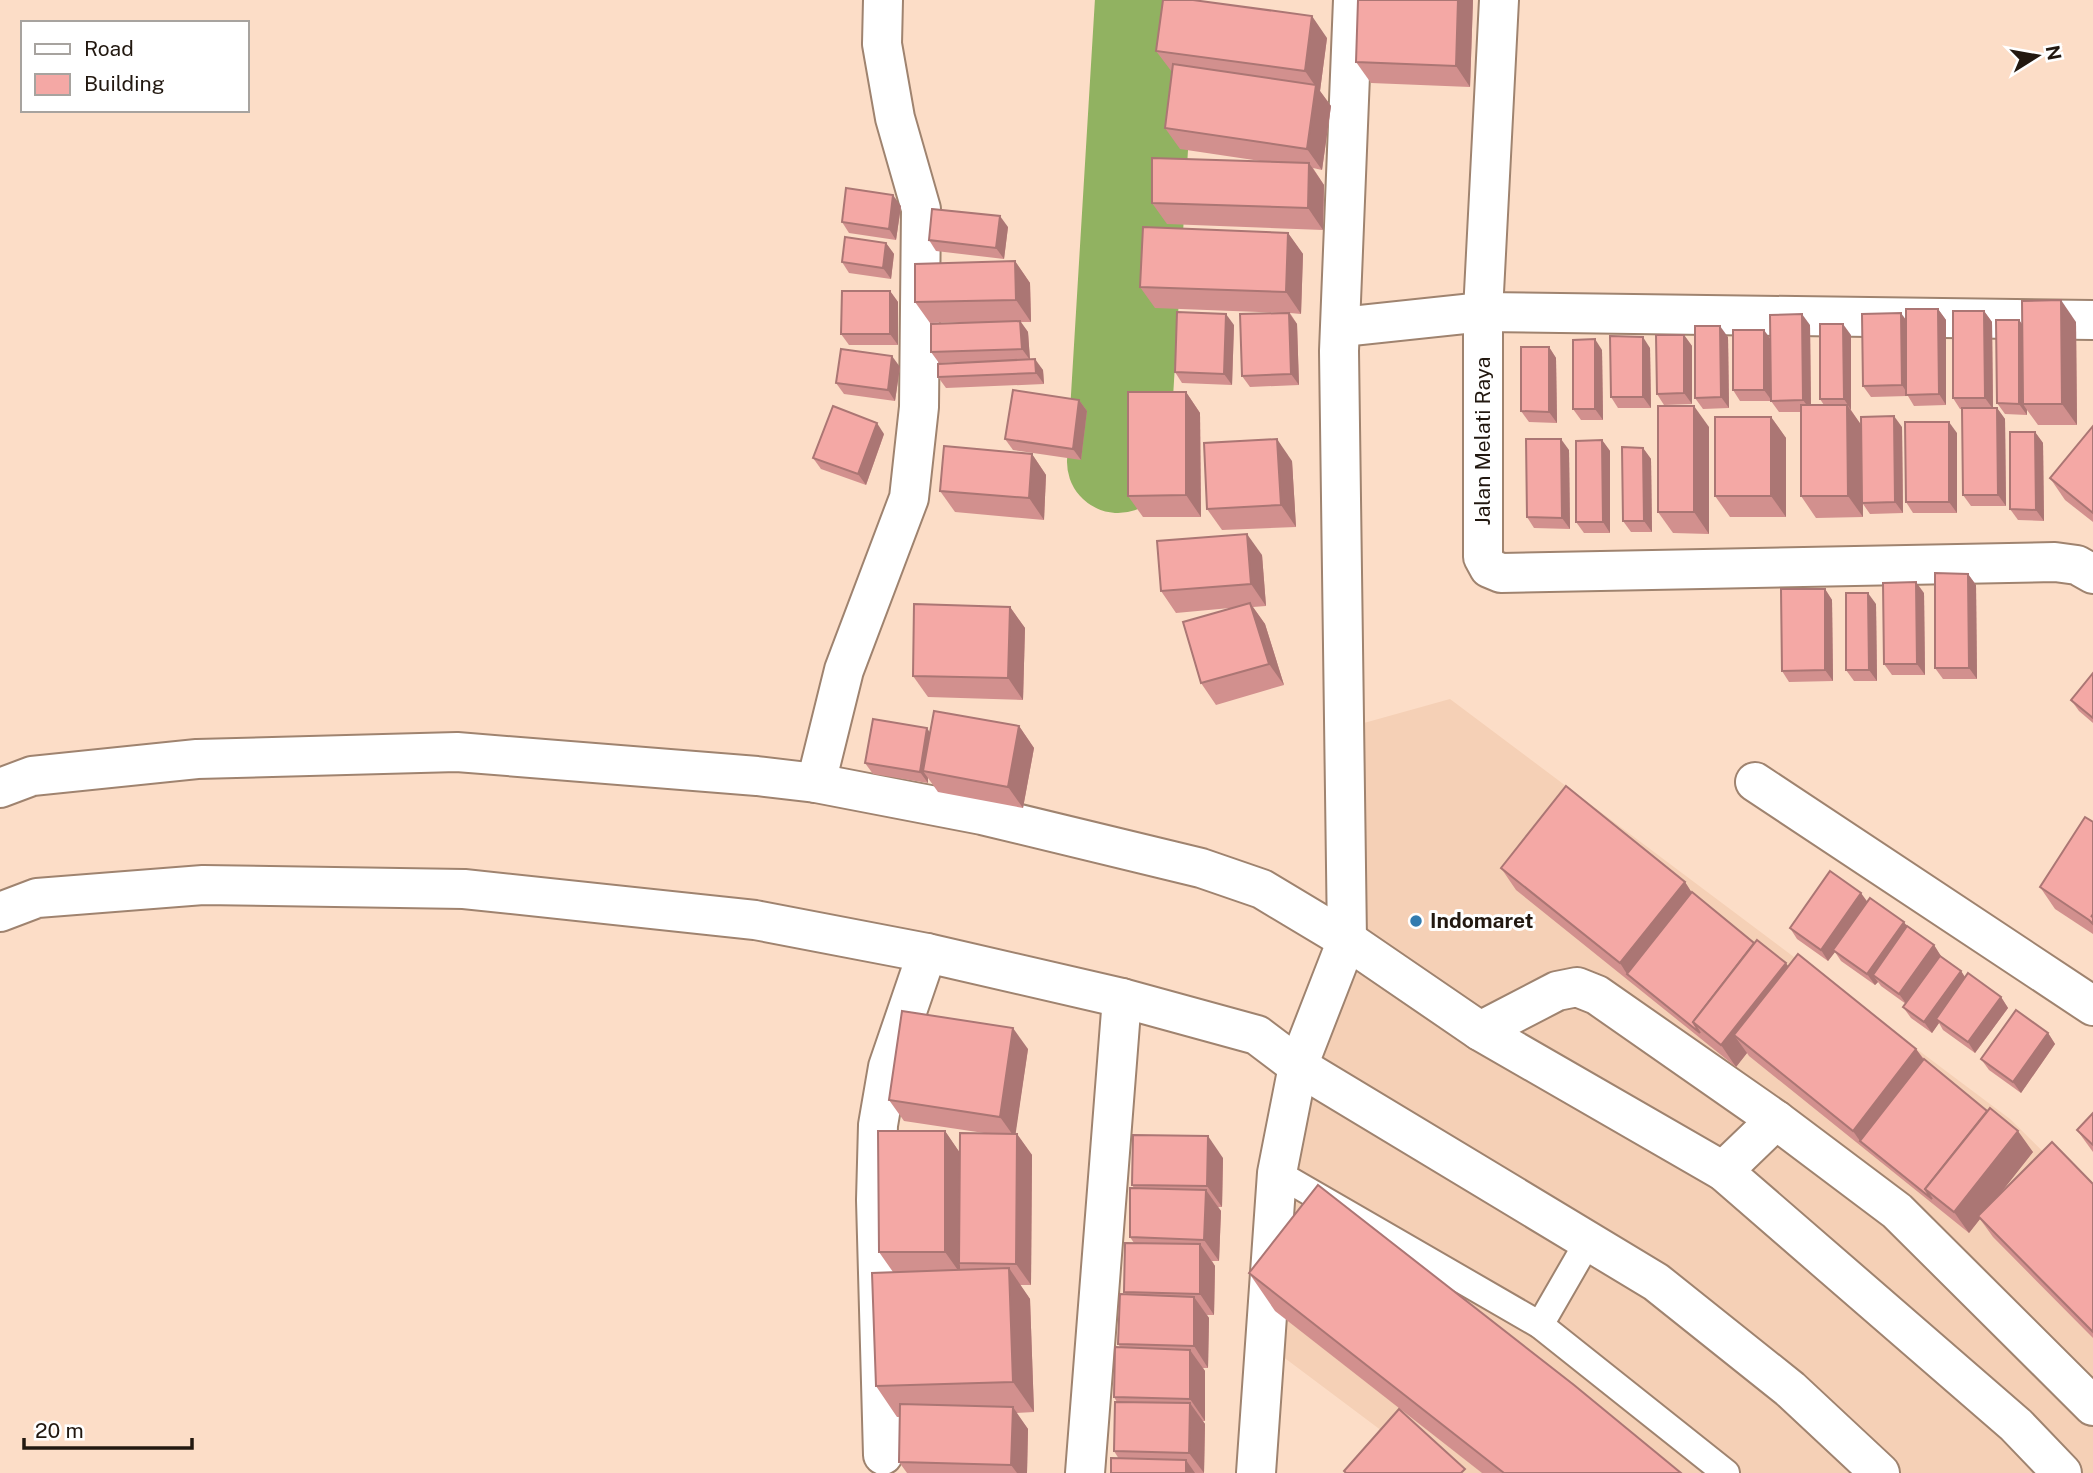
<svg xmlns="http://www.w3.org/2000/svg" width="2093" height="1473" viewBox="0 0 2093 1473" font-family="'Public Sans',sans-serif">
<rect width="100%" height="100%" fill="#fcddc7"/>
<path fill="#f5d0b6" d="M1450 699 2010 1119 2093 1201V1473H1438L1278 1353 1302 1124 1353 920 1346 728Z"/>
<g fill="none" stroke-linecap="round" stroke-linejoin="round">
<path stroke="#91b261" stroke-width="102" d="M1118 462 1146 0"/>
<g stroke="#9f836f" stroke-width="30">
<g id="service">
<path d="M1277 1173 1540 1325 1726 1473"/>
<path d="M1540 1325 1589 1240"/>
</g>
</g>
<g stroke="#9f836f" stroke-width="42">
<g id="minor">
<path d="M1499 0 1483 312V557L1489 568 1501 573 2055 562 2077 565 2093 574"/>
<path d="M1342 327 1483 312 2093 320"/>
<path d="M1755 782 2093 1006"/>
<path d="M816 783 844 670 909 498 919 407 921 209 895 118 882 44 883 0"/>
<path d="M1480 1031 1557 991 1577 987 1597 995 1776 1120 1897 1211 2093 1406"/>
<path d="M1723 1171 1776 1120"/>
<path d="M883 1455 876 1200 878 1125 888 1067 927 953"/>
<path d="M1085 1473 1122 998"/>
<path d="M1256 1473 1277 1173 1298 1066 1347 940 1339 351 1353 0"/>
</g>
</g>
<g stroke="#9f836f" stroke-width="42">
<g id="tertiary">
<path d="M0 788 32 776 197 759 457 752 757 776 816 783 982 815 1201 868 1262 889 1347 940 1480 1031 1723 1171 2016 1425 2062 1473"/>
<path d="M0 912 37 898 203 885 464 889 755 920 927 953 1122 998 1257 1035 1298 1066 1656 1282 1790 1389 1880 1473"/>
</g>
</g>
<use href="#service" stroke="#fff" stroke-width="26"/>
<use href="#minor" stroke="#fff" stroke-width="38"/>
<use href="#tertiary" stroke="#fff" stroke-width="38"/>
</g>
<g fill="#d2908e">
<path d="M1358 0H1473L1470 87 1371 83 1356 62Z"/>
<path d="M1327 38 1320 91 1331 106 1322 170 1313 168 1324 185 1323 230 1167 224 1152 203 1267 162 1180 149 1165 128 1172 72 1156 51Z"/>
<path d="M901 206 896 240 849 233 842 222Z"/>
<path d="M1008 227 1004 259 936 251 929 240Z"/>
<path d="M1288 233 1303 254 1301 314 1290 313 1297 324 1299 385 1250 387 1242 376 1284 313 1155 308 1140 287Z"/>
<path d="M886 243 894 254 891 279 849 273 842 262Z"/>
<path d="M1015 261 1030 283 1031 322H1021L1028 332 1030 360 1043 370 1044 384 946 388 938 377 1025 360 939 363 931 352 967 322 930 323 915 302Z"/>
<path d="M890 291 898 302V345H849L841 334Z"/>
<path d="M1938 309 1946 320V405L1914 406 1908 396 1871 397 1863 386Z"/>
<path d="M1984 311 1992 322 1993 408H1997L2005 419 2006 506H1971L1963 495 1962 409H1960L1953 398Z"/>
<path d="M2019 320 2022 324 2076 322 2077 425H2038L2027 410V415L2005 414 1997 403Z"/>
<path d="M1234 325 1232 385 1182 383 1175 372Z"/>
<path d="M1810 325 1811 405H1824L1820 399 1851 335V410L1861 425 1902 427 1903 513 1870 514 1863 504V517L1816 518 1801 496V412H1779L1771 401H1740L1733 390 1770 340Z"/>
<path d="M1684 335 1692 346V404L1664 405 1657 394Z"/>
<path d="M1728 337 1729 408 1703 409 1695 398Z"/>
<path d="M1549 347 1556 358 1557 423 1529 422 1521 411Z"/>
<path d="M1650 348 1651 408H1618L1611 397Z"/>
<path d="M1602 350 1603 420H1581L1573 409Z"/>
<path d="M900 367 895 401 844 394 836 383Z"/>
<path d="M1186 392 1200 413 1201 517H1143L1128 496Z"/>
<path d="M1079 400 1087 411 1081 460 1013 450 1005 439Z"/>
<path d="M1771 417 1786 438V517H1730L1715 496Z"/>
<path d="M2093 426V522L2065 500 2050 478Z"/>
<path d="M1709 427V534L1673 533 1658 512Z"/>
<path d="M2035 432 2043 443 2044 521 2018 520 2010 509Z"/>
<path d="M1957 433V513H1913L1906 502Z"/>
<path d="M884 434 866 485 821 469 813 458Z"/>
<path d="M1602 440 1610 451V533H1584L1576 522Z"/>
<path d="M1643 448 1651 459 1652 532H1631L1623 521Z"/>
<path d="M1569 450 1570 529 1534 528 1527 517Z"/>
<path d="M1032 454 1046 475 1044 520 955 512 940 491Z"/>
<path d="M1292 461 1296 527 1222 530 1207 509Z"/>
<path d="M1262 555 1266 606 1253 607 1265 624 1284 685 1216 705 1201 683 1230 608 1176 613 1161 591Z"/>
<path d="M1968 574 1976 585 1977 679H1943L1935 668Z"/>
<path d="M1825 589 1832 600 1833 681 1789 682 1782 671Z"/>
<path d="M1924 593 1925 675H1892L1884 664Z"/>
<path d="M1876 604 1877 681H1854L1846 670Z"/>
<path d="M1010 607 1025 628 1023 700 928 697 913 676Z"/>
<path d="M2093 673V723L2079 711 2071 700Z"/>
<path d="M1019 726 1034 748 1023 808 938 792 928 778V783L873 774 865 763 930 733Z"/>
<path d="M2093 822V934L2055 909 2040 887Z"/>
<path d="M1501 868 1685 882 1692 893 1754 943 1788 967 1916 1049 1924 1059 2033 1152 1998 1196 2093 1184V1338L1993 1237 1980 1219 1969 1233 1749 1056 1747 1053 1736 1067 1516 890Z"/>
<path d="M1867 902 1908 926 1934 945 1941 957 1961 971 1965 977 2001 997 2008 1008 1975 1053 1943 1030 1939 1023 1932 1033 1911 1018 1903 1007 1906 1004 1881 986 1878 982 1875 985 1841 961 1835 952 1828 961 1797 939 1790 928Z"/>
<path d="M2048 1033 2055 1044 2021 1093 1989 1070 1981 1059Z"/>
<path d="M1028 1049 1015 1134H1017L1032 1155 1031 1285H1020L1030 1299 1034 1412 1016 1413 1028 1429 1027 1473H907L899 1462 900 1417H897L876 1386 893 1272 879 1252 945 1131 960 1153 984 1133 904 1121 889 1100Z"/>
<path d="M2093 1113V1152L2077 1130Z"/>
<path d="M1223 1158 1222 1207H1218L1221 1211 1219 1261H1212L1215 1266 1214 1315H1207L1209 1318 1208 1368H1203L1205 1371V1421H1203L1205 1424 1204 1473H1111L1119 1459 1114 1451 1117 1402 1114 1397 1121 1348 1118 1344 1126 1294 1124 1292 1134 1243 1130 1237 1134 1188 1132 1185Z"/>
<path d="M1249 1273 1681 1473H1482L1275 1311Z"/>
</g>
<g fill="#ab7674">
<path d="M1458 0H1473L1470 87 1456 66Z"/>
<path d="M1312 16 1327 38 1320 91 1331 106 1322 170 1307 149 1316 87 1305 71Z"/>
<path d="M1309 163 1324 185 1323 230 1308 208Z"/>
<path d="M893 195 901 206 896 240 889 229Z"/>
<path d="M1000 216 1008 227 1004 259 996 248Z"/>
<path d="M1288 233 1303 254 1301 314 1286 292Z"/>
<path d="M886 243 894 254 891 279 883 268Z"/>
<path d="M1015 261 1030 283 1031 322 1016 300Z"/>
<path d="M890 291 898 302V345L890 334Z"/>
<path d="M2061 300 2076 322 2077 425 2062 404Z"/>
<path d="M1938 309 1946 320V405L1939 394Z"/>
<path d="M1984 311 1992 322 1993 409 1985 398Z"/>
<path d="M1289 313 1297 324 1299 385 1291 374Z"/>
<path d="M1901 313 1909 324V396L1902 385Z"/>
<path d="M1226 314 1234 325 1232 385 1224 374Z"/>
<path d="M1802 314 1810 325 1811 411 1803 400Z"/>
<path d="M2019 320 2027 331 2023 404 2027 410V415L2019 404Z"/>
<path d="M1020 321 1028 332 1030 360 1022 349Z"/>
<path d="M1843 324 1851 335V410L1844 399Z"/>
<path d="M1720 326 1728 337 1729 408 1721 397Z"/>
<path d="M1764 330 1772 341V401L1764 390Z"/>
<path d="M1684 335 1692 346V404L1684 393Z"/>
<path d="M1643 337 1650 348 1651 408 1643 397Z"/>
<path d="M1595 339 1602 350 1603 420 1595 409Z"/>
<path d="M1549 347 1556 358 1557 423 1549 412Z"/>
<path d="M892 356 900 367 895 401 888 390Z"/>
<path d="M1035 359 1043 370 1044 384 1036 373Z"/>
<path d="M1186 392 1200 413 1201 517 1186 495Z"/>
<path d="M1079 400 1087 411 1081 460 1073 449Z"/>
<path d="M1847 405 1862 426 1863 517 1848 496Z"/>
<path d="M1694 406 1709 427V534L1694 512Z"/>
<path d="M1997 408 2005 419 2006 506 1998 495Z"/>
<path d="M1894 416 1902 427 1903 513 1895 502Z"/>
<path d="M1771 417 1786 438V517L1771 496Z"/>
<path d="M1949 422 1957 433V513L1949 502Z"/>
<path d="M877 423 884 434 866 485 858 474Z"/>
<path d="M2035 432 2043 443 2044 521 2036 510Z"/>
<path d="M1277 439 1292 461 1296 527 1281 505Z"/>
<path d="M1561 439 1569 450 1570 529 1562 518Z"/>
<path d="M1602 440 1610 451V533L1603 522Z"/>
<path d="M1643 448 1651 459 1652 532 1644 521Z"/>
<path d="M1032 454 1046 475 1044 520 1029 498Z"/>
<path d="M1247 534 1262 555 1266 606 1251 584Z"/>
<path d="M1968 574 1976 585 1977 679 1969 668Z"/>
<path d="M1916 582 1924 593 1925 675 1917 664Z"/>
<path d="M1825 589 1832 600 1833 681 1825 670Z"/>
<path d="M1868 593 1876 604 1877 681 1869 670Z"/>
<path d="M1250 603 1265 624 1284 685 1269 664Z"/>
<path d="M1010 607 1025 628 1023 700 1008 678Z"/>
<path d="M1019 726 1034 748 1023 808 1008 787Z"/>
<path d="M927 728 934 739 923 771 928 778V783L920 772Z"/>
<path d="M1685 882 1699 904 1627 974 1620 963Z"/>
<path d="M1861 893 1869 904 1833 950 1835 952 1828 961 1821 950Z"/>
<path d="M1904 922 1912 933 1873 975 1878 982 1875 985 1867 974Z"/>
<path d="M1934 945 1941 956 1907 1005 1899 994Z"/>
<path d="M1786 963 1801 985 1734 1035 1747 1053 1736 1067 1721 1045Z"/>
<path d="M1961 971 1968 982 1936 1019 1939 1023 1932 1033 1924 1022Z"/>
<path d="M2001 997 2008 1008 1975 1053 1968 1042Z"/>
<path d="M1013 1028 1028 1049 1015 1138 1000 1117Z"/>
<path d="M2048 1033 2055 1044 2021 1093 2013 1082Z"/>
<path d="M1916 1049 1931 1070 1860 1141 1853 1131Z"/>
<path d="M945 1131 960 1153 959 1263 960 1265V1273L945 1252Z"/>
<path d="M2018 1131 2033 1152 1981 1218 1978 1216 1980 1219 1969 1233 1954 1212Z"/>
<path d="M1017 1134 1032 1155 1031 1285 1016 1264Z"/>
<path d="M1208 1136 1223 1158 1222 1207 1207 1186Z"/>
<path d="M1206 1190 1221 1211 1219 1261 1204 1240Z"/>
<path d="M1200 1244 1215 1266 1214 1315 1200 1294Z"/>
<path d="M1009 1268 1030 1299 1034 1412 1013 1382Z"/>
<path d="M1194 1297 1209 1318 1208 1368 1194 1346Z"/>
<path d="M1190 1350 1205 1371V1421L1190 1399Z"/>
<path d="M1190 1403 1205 1424 1204 1473 1189 1453Z"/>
<path d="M1013 1407 1028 1429 1027 1473H1017L1011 1465Z"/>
<path d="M1186 1460 1195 1473H1186Z"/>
</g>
<g fill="#f4a8a5" stroke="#ab7674" stroke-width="2">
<path d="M1163 0H1193L1312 16 1305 71 1156 51Z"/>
<path d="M1358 0H1458L1456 66 1356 62Z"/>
<path d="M1173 64 1316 85 1307 149 1165 128Z"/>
<path d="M1152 158 1309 163 1308 208 1152 203Z"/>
<path d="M846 188 893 195 889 229 842 222Z"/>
<path d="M932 209 1000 216 996 248 929 240Z"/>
<path d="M1143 227 1288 233 1286 292 1140 287Z"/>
<path d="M845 237 886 243 883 268 842 262Z"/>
<path d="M1015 261 1016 300 915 302V264Z"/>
<path d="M842 291H890V334H841Z"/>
<path d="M2061 300 2062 404H2023L2022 301Z"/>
<path d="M1906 309H1938L1939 394 1906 395Z"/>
<path d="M1953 311H1984L1985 398H1953Z"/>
<path d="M1177 312 1226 314 1224 374 1175 372Z"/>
<path d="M1289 313 1291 374 1242 376 1240 314Z"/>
<path d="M1901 313 1902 385 1863 386 1862 314Z"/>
<path d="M1802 314 1803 400 1771 401 1770 315Z"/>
<path d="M1996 320H2019V404L1997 403Z"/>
<path d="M1020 321 1022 349 931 352V324Z"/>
<path d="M1820 324H1843L1844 399H1820Z"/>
<path d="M1695 326H1720L1721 397 1695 398Z"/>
<rect x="1733" y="330" width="31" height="60"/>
<path d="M1656 335H1684V393L1657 394Z"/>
<path d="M1610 336 1643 337V397H1611Z"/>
<path d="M1595 339V409H1573V340Z"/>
<path d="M1521 347H1549V412L1521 411Z"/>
<path d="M841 349 892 356 888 390 836 383Z"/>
<path d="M1035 359 1036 373 938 377V364Z"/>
<path d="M1013 390 1079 400 1073 449 1005 439Z"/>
<path d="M1128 392H1186V495L1128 496Z"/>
<path d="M1801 405H1847L1848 496H1801Z"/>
<path d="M833 406 877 423 858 474 813 458Z"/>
<rect x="1658" y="406" width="36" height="106"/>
<path d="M1962 408H1997L1998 495H1963Z"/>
<path d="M1894 416 1895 502 1862 503 1861 417Z"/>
<rect x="1715" y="417" width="56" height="79"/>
<path d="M1905 422H1949V502H1906Z"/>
<path d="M2093 426V513L2050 478Z"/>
<path d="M2010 432H2035L2036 510 2010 509Z"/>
<path d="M1277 439 1281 505 1207 509 1204 443Z"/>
<path d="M1526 439H1561L1562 518 1527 517Z"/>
<path d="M1602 440 1603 522H1576V441Z"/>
<path d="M944 446 1032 454 1029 498 940 491Z"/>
<path d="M1622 447 1643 448 1644 521H1623Z"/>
<path d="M1247 534 1251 584 1161 591 1157 541Z"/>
<path d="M1935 573 1968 574 1969 668H1935Z"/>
<path d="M1916 582 1917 664H1884L1883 583Z"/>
<path d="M1781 589H1825V670L1782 671Z"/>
<path d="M1846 593H1868L1869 670H1846Z"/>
<path d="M1250 603 1269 664 1201 683 1183 622Z"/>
<path d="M914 604 1010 607 1008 678 913 676Z"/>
<path d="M2093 673V718L2071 700Z"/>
<path d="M934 711 1019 726 1008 787 923 771Z"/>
<path d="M873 719 927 728 920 772 865 763Z"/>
<path d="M1566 786 1685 882 1620 963 1501 868Z"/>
<path d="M2085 817 2093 822V914L2091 917 2093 915V924L2089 920 2040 887Z"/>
<path d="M1830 871 1861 893 1821 950 1790 928Z"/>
<path d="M1692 892 1754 943 1693 1022 1700 1033 1627 974Z"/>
<path d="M1870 898 1904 922 1867 974 1833 950Z"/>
<path d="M1907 926 1934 945 1899 994 1873 975Z"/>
<path d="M1757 940 1786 963 1721 1045 1693 1022Z"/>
<path d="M1798 954 1916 1049 1853 1131 1734 1035Z"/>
<path d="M1940 956 1961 971 1924 1022 1903 1007Z"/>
<path d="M1968 973 2001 997 1968 1042 1936 1019Z"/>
<path d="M2016 1010 2048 1033 2013 1082 1981 1059Z"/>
<path d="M902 1011 1013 1028 1000 1117 889 1100Z"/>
<path d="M1924 1059 1987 1111 1925 1189 1932 1199 1860 1141Z"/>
<path d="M1990 1108 2018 1131 1954 1212 1925 1189Z"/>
<path d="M2093 1113V1145L2077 1130Z"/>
<path d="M878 1131H945V1252H879Z"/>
<path d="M960 1133 1017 1134 1016 1264 959 1263Z"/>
<path d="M1133 1135 1208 1136 1207 1186 1132 1185Z"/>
<path d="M2052 1142 2093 1184V1332L1978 1216Z"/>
<path d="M1318 1185 1574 1385 1681 1473H1504L1249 1273Z"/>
<path d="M1130 1188 1206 1190 1204 1240 1130 1237Z"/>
<path d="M1125 1243 1200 1244V1294L1124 1292Z"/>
<path d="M1009 1268 1013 1382 876 1386 872 1273Z"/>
<path d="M1120 1294 1194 1297V1346L1118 1344Z"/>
<path d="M1115 1347 1190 1350V1399L1114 1397Z"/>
<path d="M1115 1402 1190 1403 1189 1453 1114 1451Z"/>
<path d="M900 1404 1013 1407 1011 1465 899 1462Z"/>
<path d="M1399 1409 1465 1469 1461 1473H1346L1344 1471Z"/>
<path d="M1111 1458 1186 1460V1473H1111Z"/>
</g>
<circle fill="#327baf" stroke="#fff" stroke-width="2.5" cx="1416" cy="921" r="7"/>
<g text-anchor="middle" stroke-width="6" stroke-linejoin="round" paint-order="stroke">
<g font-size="21" fill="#221810" stroke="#fff">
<text transform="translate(1483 441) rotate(-90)" y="7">Jalan Melati Raya</text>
</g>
<g font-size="21" font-weight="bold" fill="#221810" stroke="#fff" text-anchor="start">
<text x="1430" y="928">Indomaret</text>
</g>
</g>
<rect x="21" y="21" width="228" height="91" fill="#ffffff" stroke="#a7a39f" stroke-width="2"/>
<rect x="35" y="44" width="35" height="10" fill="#ffffff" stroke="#a7a39f" stroke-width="2"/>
<text x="84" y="56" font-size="21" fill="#221810">Road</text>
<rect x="35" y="74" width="35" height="21" fill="#f4a8a5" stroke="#a7a39f" stroke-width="2"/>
<text x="84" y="91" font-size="21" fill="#221810">Building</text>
<g transform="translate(2037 56) rotate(79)" stroke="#ffffff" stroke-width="5" paint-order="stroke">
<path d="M0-5L12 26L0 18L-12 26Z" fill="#221810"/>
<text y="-10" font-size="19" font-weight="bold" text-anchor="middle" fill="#221810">N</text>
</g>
<path d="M24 1438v10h168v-10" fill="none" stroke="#221810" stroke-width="3.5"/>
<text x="35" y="1438" font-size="21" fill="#221810" stroke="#ffffff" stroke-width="5" paint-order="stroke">20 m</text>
</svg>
